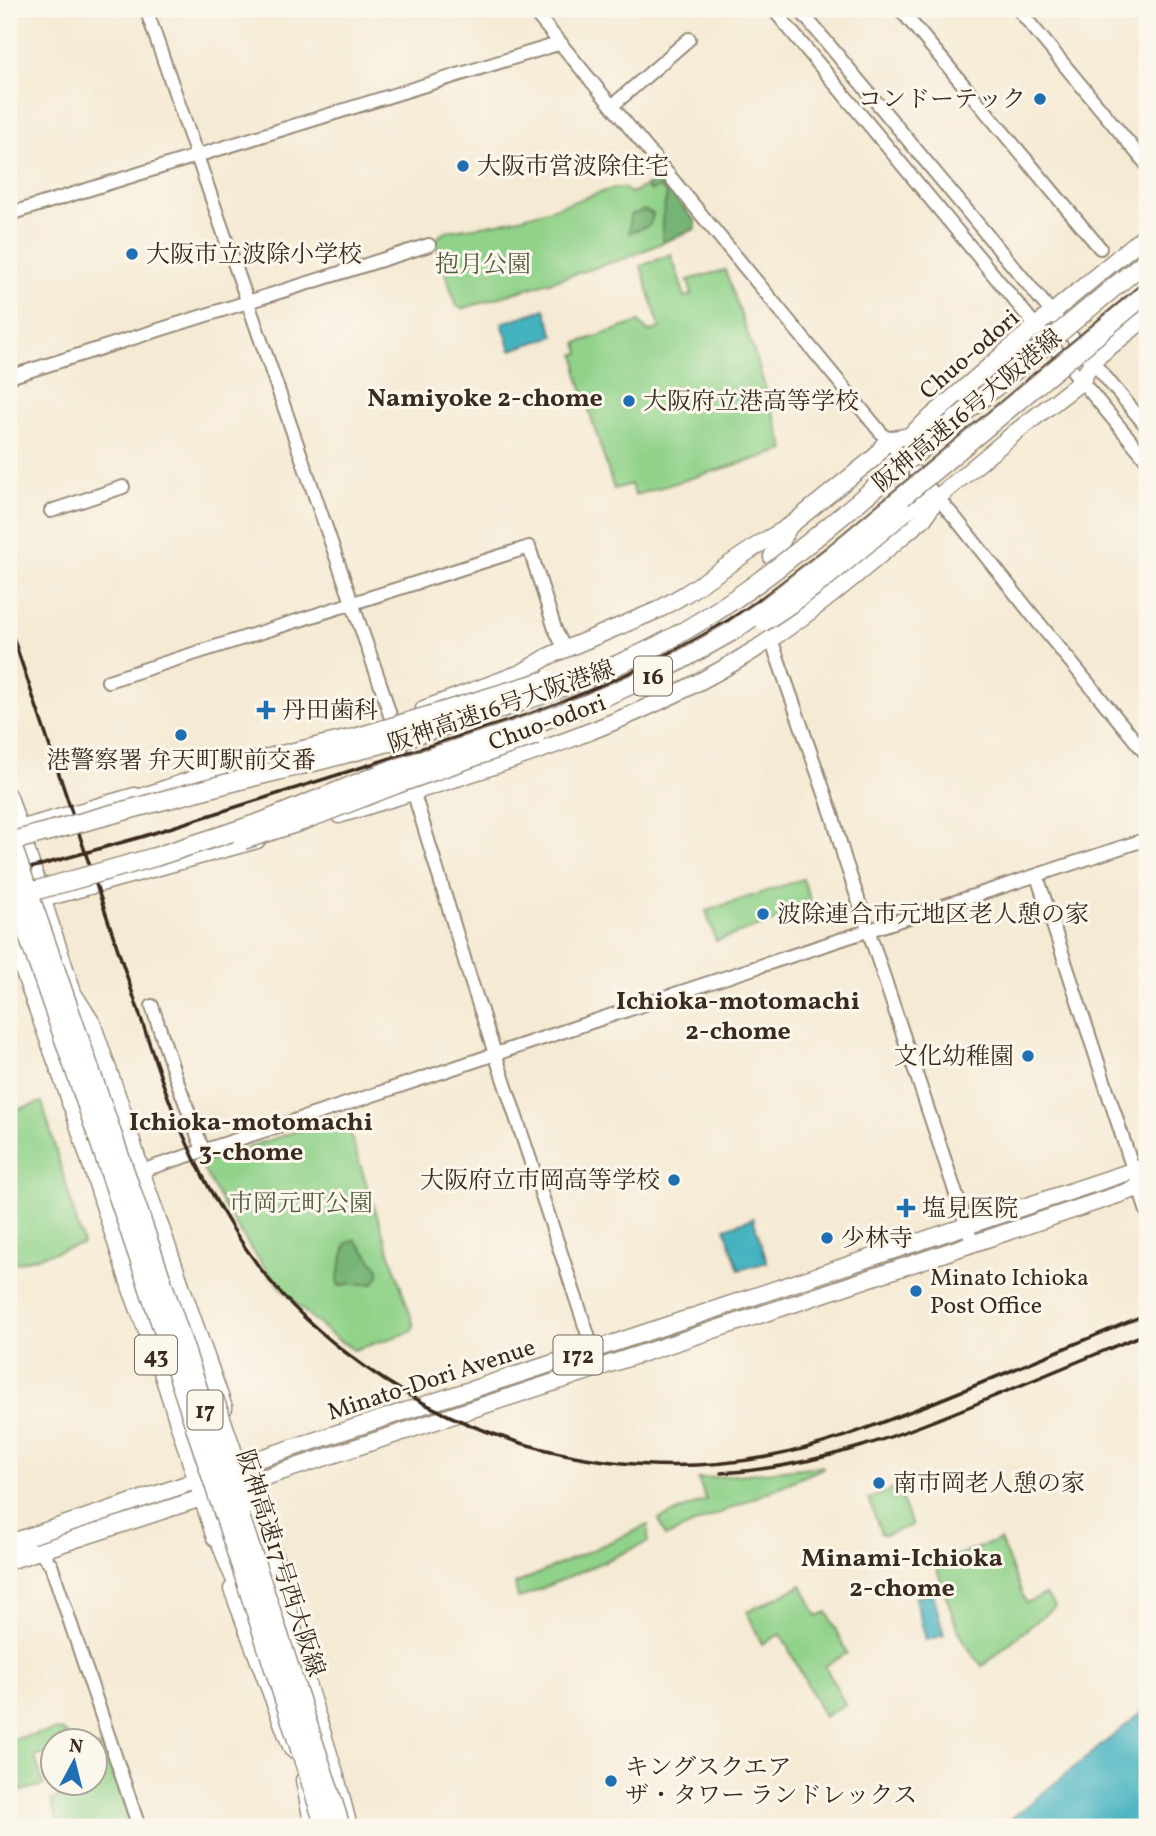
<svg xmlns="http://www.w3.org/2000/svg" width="1156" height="1836" viewBox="0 0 1156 1836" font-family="Vollkorn,'Noto Serif JP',serif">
<rect width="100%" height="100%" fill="#fbf7ec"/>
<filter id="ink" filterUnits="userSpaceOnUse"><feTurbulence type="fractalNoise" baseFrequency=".0143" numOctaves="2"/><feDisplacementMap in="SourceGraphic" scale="14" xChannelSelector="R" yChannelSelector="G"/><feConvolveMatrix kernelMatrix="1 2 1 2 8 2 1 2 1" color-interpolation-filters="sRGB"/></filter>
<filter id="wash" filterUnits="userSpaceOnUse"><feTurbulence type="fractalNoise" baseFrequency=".00686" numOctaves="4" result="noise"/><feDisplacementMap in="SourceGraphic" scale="28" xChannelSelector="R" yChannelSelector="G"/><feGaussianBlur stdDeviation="1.57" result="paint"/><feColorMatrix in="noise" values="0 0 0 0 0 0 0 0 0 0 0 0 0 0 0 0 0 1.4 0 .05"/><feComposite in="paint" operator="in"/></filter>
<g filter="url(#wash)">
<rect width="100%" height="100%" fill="#f5ead4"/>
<g fill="#90d289" stroke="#667e54" stroke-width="2">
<path d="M659 180 662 181 696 222 695 229 626 258 462 309 456 305 435 241C443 228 461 229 474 227 522 221 569 202 615 188H623L631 193Z"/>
<path d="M671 254 685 297 692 295 688 280 725 270 754 352 785 450 635 495 631 484 614 489 577 373V363L575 354 580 353 577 343 639 322 648 332 660 328 641 266Z"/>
<path d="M803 879 813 908 716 941 706 911Z"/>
<path d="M42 1102 83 1244 9 1265V1112Z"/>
<path d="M339 1117 345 1119 414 1326 411 1332 354 1350C284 1307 238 1235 200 1163Z"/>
<path d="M822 1466 823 1468 665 1537 659 1519 706 1500 698 1479Z"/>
<path d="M897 1488 912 1525 886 1535 881 1534 869 1499Z"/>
<path d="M648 1525V1542L518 1599 515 1584Z"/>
<path d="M1000 1540 1026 1603 1045 1594 1055 1606 982 1666 966 1645 956 1625 935 1563Z"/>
<path d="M802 1585 817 1616 827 1612 847 1653 825 1666 845 1704 824 1717 781 1634 762 1644 747 1612Z"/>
<path d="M55 1730 63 1731 74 1741 52 1742V1752L35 1757 44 1785 9 1794V1740Z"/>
<path d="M106 1745 133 1827H60L51 1800 61 1796 57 1784H94L95 1748Z"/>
</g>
<g fill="#74b475" stroke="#586f4a" stroke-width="2">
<path d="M659 180 662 181 696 222 695 229 664 242C659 226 664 210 667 194L660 187 650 191 646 186Z"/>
<path d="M645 210 653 214 650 225 629 233 630 215Z"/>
<path d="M355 1239 379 1269V1276L373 1284H348L339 1286 337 1281 346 1244Z"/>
</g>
<g fill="#44b2c0" stroke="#406e6f" stroke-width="2">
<path d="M545 309 554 336 511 350 502 323Z"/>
<path d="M753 1218 767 1262 739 1270 725 1228Z"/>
<path d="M933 1593 944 1635 926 1640 915 1598Z"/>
<path d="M1147 1708V1827H1001L1141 1713Z"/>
</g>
</g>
<g filter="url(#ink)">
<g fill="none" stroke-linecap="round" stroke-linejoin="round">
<g stroke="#988a79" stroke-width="16">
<g id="tertiary">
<path d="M146 9 382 689 471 981 593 1350"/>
<path d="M532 9 887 440 956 519 1038 622 1147 755"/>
<path d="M773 9 1147 460"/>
<path d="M799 9 1147 427"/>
<path d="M900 9 1100 248"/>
<path d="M1018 9 1147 165"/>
<path d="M612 106 689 39"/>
<path d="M9 214 561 43"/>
<path d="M9 377 429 245"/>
<path d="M51 511 123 487"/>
<path d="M771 639 833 817 844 857 972 1242"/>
<path d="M108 681 529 547 555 629 565 650"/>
<path d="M1037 876 1147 1212"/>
<path d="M152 1006 176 1078 203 1150"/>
<path d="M141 1171 346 1104 678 993 1147 839"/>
<path d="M9 1544 39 1551 51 1565 139 1827"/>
</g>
</g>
<g stroke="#988a79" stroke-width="19">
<g id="primary">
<path d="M424 709 521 673 549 656 658 610 687 593 761 543 787 528 875 457 887 440 909 436 1036 326 1147 234"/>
<path d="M339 815C475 772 614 734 738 660 804 621 861 571 919 522L924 518 937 498 1017 431 1082 381 1092 361 1147 317"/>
<path d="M9 832 135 796"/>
<path d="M9 908 257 840"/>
</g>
</g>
<g stroke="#988a79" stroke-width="19">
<g id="trunk">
<path d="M9 797 73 993 92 1023 124 1115 141 1171 224 1408"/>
<path d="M9 931 71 1103 131 1289 161 1369 215 1538"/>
<path d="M262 1519 277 1564 308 1687 335 1773 349 1827"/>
<path d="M9 1543 175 1488 243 1464 593 1350 1147 1166"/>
<path d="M9 1561 799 1302 1147 1185"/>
<path d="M232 1589 292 1749"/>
<path d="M304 1780 313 1827"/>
</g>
</g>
<g stroke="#988a79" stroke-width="21">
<g id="motorway">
<path d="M904 512 913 505 937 498"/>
<path d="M773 557 787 528"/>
<path d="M123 804 218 772 277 756"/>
<path d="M71 1103 88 1128"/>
<path d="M251 1505 273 1593"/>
<path d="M214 1524 230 1567 246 1602"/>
</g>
</g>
<use href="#tertiary" stroke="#fff" stroke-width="12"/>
<use href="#primary" stroke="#fff" stroke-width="16"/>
<use href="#trunk" stroke="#fff" stroke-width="16"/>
<use href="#motorway" stroke="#fff" stroke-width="18"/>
<g stroke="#3b2a1e" stroke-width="3.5">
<path d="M9 625 161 1078C185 1146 216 1210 260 1268 284 1300 313 1327 345 1352 464 1445 618 1484 767 1457 826 1446 881 1423 937 1401 1007 1373 1077 1343 1147 1314"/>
<path d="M9 874 141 837 530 714C599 689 661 661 724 623 761 601 794 573 828 547L1147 280"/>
<path d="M721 1473C817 1468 907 1433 995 1396 1046 1375 1097 1354 1147 1333"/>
</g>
<g stroke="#988a79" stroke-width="21" stroke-linecap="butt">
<g id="motorway-bridge">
<path d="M764 621C815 590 859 550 904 512"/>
<path d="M277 756 355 738 547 680"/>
<path d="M9 837C125 1165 235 1496 341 1827"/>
<path d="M243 840 302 821 397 784 536 735"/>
<path d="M9 842C91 820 173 797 256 776 332 758 408 738 483 714 543 695 603 674 659 645 747 599 821 533 896 470 980 400 1063 329 1147 260"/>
<path d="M9 882C120 1195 224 1511 325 1827"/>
<path d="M9 898 155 857 223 835 262 822 388 771 513 731 585 705 658 673 731 632 767 607 833 555 1147 293"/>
<path d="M214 1398 251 1505"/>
</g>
</g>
<use href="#motorway-bridge" stroke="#fff" stroke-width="18"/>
</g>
</g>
<g fill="#1f6fb2" stroke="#fbf7ec" stroke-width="2.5">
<circle cx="1040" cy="99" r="7"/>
<circle cx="463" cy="166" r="7"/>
<circle cx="132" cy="254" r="7"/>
<circle cx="629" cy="401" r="7"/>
<path d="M262.5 699.5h7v7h7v7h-7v7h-7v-7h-7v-7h7z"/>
<circle cx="181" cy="735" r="7"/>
<circle cx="763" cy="914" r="7"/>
<circle cx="1028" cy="1056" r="7"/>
<circle cx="674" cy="1180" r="7"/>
<path d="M902.5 1197.5h7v7h7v7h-7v7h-7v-7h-7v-7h7z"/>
<circle cx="827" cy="1238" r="7"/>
<circle cx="916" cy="1291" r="7"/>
<circle cx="879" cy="1483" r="7"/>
<circle cx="611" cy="1781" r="7"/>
</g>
<g text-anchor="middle" stroke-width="6" stroke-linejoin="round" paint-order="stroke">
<g fill="#fbf7ec" stroke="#75685c" stroke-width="2">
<rect x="634" y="656.5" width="38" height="39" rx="5"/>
<rect x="135" y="1335.5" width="42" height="39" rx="5"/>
<rect x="553.5" y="1335.5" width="49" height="39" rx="5"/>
<rect x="187.5" y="1390.5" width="35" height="39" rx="5"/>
</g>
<g font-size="23" font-weight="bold" fill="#3b2a1e">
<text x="653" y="684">16</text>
<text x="156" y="1363">43</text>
<text x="578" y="1363">172</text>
<text x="205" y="1418">17</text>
</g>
<g font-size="24" fill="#3b2a1e" stroke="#fbf7ec" text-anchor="start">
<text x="1026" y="107" text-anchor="end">コンドーテック</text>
<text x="477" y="174">大阪市営波除住宅</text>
<text x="146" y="262">大阪市立波除小学校</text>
<text x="643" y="409">大阪府立港高等学校</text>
<text x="282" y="718">丹田歯科</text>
<text x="181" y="768" text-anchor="middle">港警察署 弁天町駅前交番</text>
<text x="777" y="922">波除連合市元地区老人憩の家</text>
<text x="1014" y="1064" text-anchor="end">文化幼稚園</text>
<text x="660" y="1188" text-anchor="end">大阪府立市岡高等学校</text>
<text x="922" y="1216">塩見医院</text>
<text x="841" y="1246">少林寺</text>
<text x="930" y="1285">Minato Ichioka<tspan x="930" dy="28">Post Office</tspan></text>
<text x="893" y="1491">南市岡老人憩の家</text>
<text x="625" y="1775">キングスクエア<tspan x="625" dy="28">ザ・タワー ランドレックス</tspan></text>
</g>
<g font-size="24" fill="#545c3e" stroke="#fbf7ec">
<text x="483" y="272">抱月公園</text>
<text x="301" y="1211">市岡元町公園</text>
</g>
<g font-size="24" fill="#3b2a1e" stroke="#fbf7ec">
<text transform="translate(969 354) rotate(-41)" y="8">Chuo-odori</text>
<text transform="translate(967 410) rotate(-40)" y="8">阪神高速16号大阪港線</text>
<text transform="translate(501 706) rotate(-19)" y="8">阪神高速16号大阪港線</text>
<text transform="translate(547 722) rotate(-20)" y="8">Chuo-odori</text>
<text transform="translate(431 1379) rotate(-18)" y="8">Minato-Dori Avenue</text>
<text transform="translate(281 1563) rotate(72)" y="8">阪神高速17号西大阪線</text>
</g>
<g font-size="26" font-weight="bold" fill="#3b2a1e" stroke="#fbf7ec">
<text x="485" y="406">Namiyoke 2-chome</text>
<text x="738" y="1009">Ichioka-motomachi<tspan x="738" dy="30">2-chome</tspan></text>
<text x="251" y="1130">Ichioka-motomachi<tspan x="251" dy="30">3-chome</tspan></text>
<text x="902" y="1566">Minami-Ichioka<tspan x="902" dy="30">2-chome</tspan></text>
</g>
</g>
<rect width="1156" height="1836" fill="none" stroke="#fbf7ec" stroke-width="35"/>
<g transform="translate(74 1762) rotate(7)"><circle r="33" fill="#fbf7ec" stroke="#aea59a" stroke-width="2"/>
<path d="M0-5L12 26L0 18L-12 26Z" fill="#1f6fb2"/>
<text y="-10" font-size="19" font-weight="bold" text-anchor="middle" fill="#3b2a1e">N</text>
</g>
</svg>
